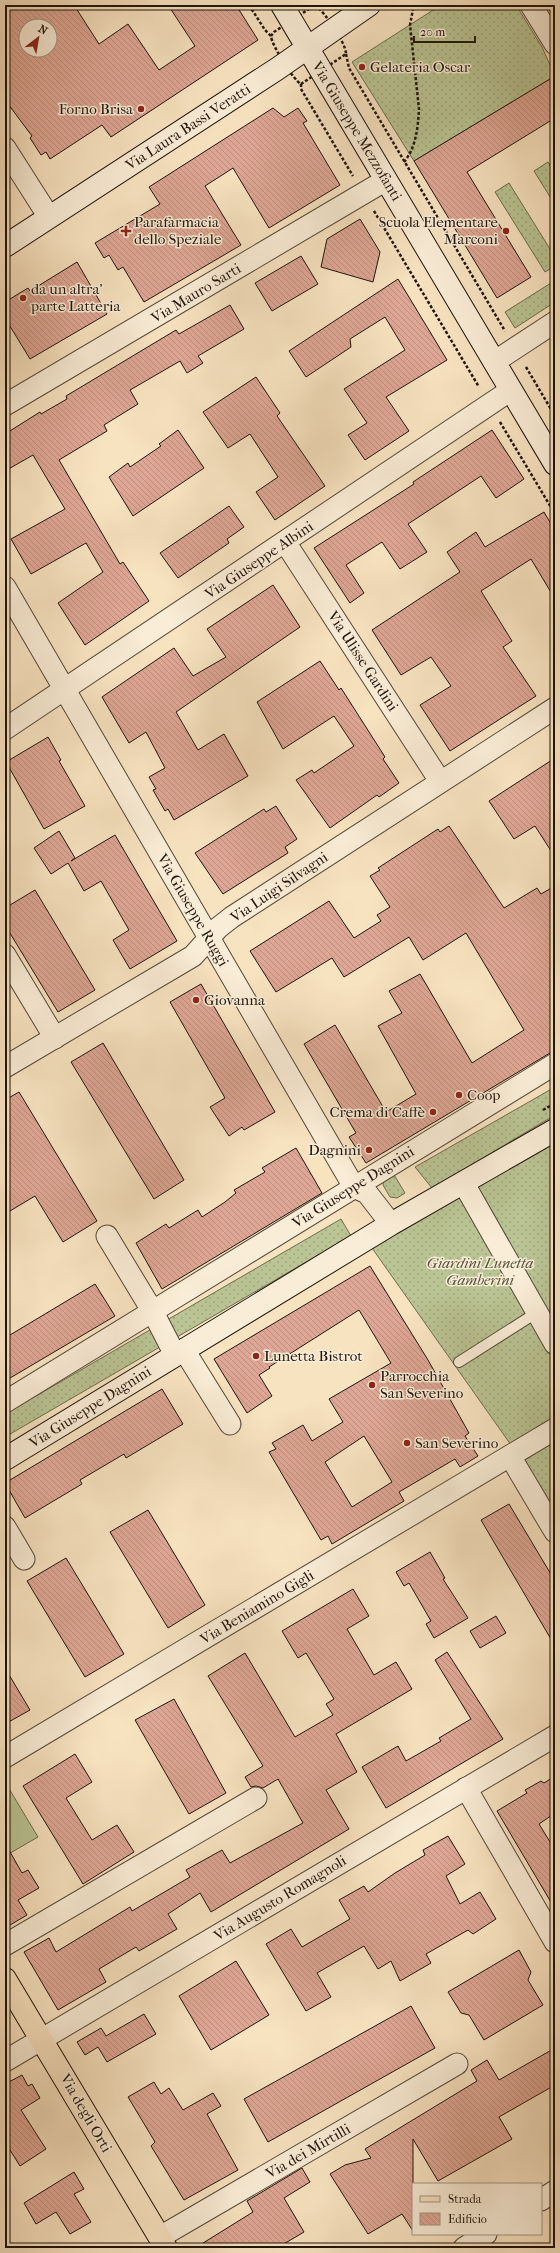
<svg xmlns="http://www.w3.org/2000/svg" width="560" height="2253" viewBox="0 0 560 2253" font-family="'IM FELL French Canon',serif">
<defs>
<pattern id="grass-dots" width="8" height="8" patternUnits="userSpaceOnUse"><rect width="8" height="8" fill="#bac494"/><path d="M2 2h.1M6 6h.1" fill="none" stroke="#9fa87e" stroke-width="1.8" stroke-linecap="round"/></pattern>
<pattern id="building-back-hatch" width="6" height="6" patternUnits="userSpaceOnUse"><rect width="6" height="6" fill="#dea694"/><path d="M-1 5l2 2M0 0l6 6M5-1l2 2" fill="none" stroke="#be8e7e"/></pattern>
</defs>
<rect width="100%" height="100%" fill="#f8e3c1"/>
<filter id="stains"><feTurbulence type="fractalNoise" baseFrequency=".005" numOctaves="4"/><feColorMatrix values="0 0 0 0 .2 0 0 0 0 .09 0 0 0 0 .02 0 0 0 .5 -.17"/></filter>
<radialGradient id="worn" r=".72"><stop offset=".6" stop-color="#630" stop-opacity="0"/><stop offset="1" stop-color="#630" stop-opacity=".3"/></radialGradient>
<g fill="url(#grass-dots)" stroke="#6c6c50">
<path d="M441 5H516L542 47 555 76 414 161 352 62Z"/>
<path d="M548 162 555 173V205L534 171Z"/>
<path d="M509 183 555 257V266L545 272 495 192Z"/>
<path d="M551 283 555 288V302L515 328 505 312Z"/>
<path d="M555 1087V1115L432 1188 415 1167Z"/>
<path d="M555 1141V1519L511 1445 372 1248Z"/>
<path d="M393 1173 405 1193 397 1198 390 1197 383 1185 384 1179Z"/>
<path d="M341 1219 351 1236 5 1437V1414Z"/>
</g>
<path fill="#bac494" stroke="#6c6c50" d="M5 1782 38 1837 5 1856Z"/>
<g fill="url(#building-back-hatch)" stroke="#1f140b" fill-rule="evenodd">
<path d="M5 5H74L99 44 128 24 159 70 195 46 168 5H236L258 40 111 137 102 125 50 159 46 152 41 155 30 138 32 136 5 100ZM26 26H50V50H26Z"/>
<path d="M555 76V118L467 172 531 277 497 298 414 161Z"/>
<path d="M273 108 284 117 298 108 307 121 303 123 340 185 269 228 233 168 205 186 241 245 144 302 123 267 118 270 109 255 104 258 95 243 160 204 149 187Z"/>
<path d="M360 219 380 252 373 282 321 267 327 239Z"/>
<path d="M301 256 318 284 272 311 255 283Z"/>
<path d="M77 262 107 314 30 359 5 318V302L28 288 30 291Z"/>
<path d="M398 279 447 360 386 397 409 431 365 460 348 435 367 423 344 389 405 350 385 317 350 339 351 347 306 377 289 351Z"/>
<path d="M230 305 244 329 198 356 203 363 187 373 180 361 130 390 138 404 104 425 107 431 59 460 120 564 123 562 149 601 85 645 58 603 103 572 86 543 31 574 11 539 65 509 33 455 5 471V434L40 412 41 414 67 399 66 396 176 330 179 334Z"/>
<path d="M256 377 280 413 277 416 325 486 275 520 256 492 278 477 250 434 228 448 203 412Z"/>
<path d="M178 430 204 468 133 516 109 477 128 463 130 467 161 446 159 444Z"/>
<path d="M492 430 524 479 496 498 481 476 408 524 427 552 400 569 382 542 346 565 364 593 350 603 314 548 414 484 413 482Z"/>
<path d="M229 506 244 527 227 539 229 543 178 578 160 553Z"/>
<path d="M544 512 555 531V599L531 559 481 591 512 641 503 647 536 696 450 751 420 705 451 686 431 657 401 675 372 630 460 572 447 552 476 532 485 547Z"/>
<path d="M273 585 300 627 176 712 198 750 224 734 248 776 174 820 168 809 165 811 153 790 156 789 149 777 165 768 146 732 129 743 102 697 174 648 193 676 226 657 207 629Z"/>
<path d="M320 661 339 690 341 688 385 757 383 759 399 783 379 797 377 795 330 828 296 780 312 770 314 773 354 746 334 716 283 749 257 702Z"/>
<path d="M48 737 61 760 59 761 85 806 44 829 6 762Z"/>
<path d="M555 758V857L535 826 514 839 489 801Z"/>
<path d="M276 806 297 839 285 847 288 853 223 894 195 853 264 809 266 812Z"/>
<path d="M449 826 504 908 537 888 541 894 555 886V1050L366 1163 349 1137 356 1133 304 1044 335 1025 386 1112 416 1094 378 1026 402 1013 389 991 420 974 472 1063 524 1030 466 933 423 960 409 937 344 977 332 958 276 992 250 951 329 901 354 938 381 921 377 915 390 907 370 876 380 870 378 868 438 829 440 832Z"/>
<path d="M59 831 75 858 71 861 115 835 177 941 130 969 113 940 129 930 101 881 84 891 68 863 51 874 34 848Z"/>
<path d="M35 890 95 990 58 1012 5 925V908Z"/>
<path d="M201 984 275 1112 244 1130 242 1127 229 1136 210 1107 225 1098 170 1002Z"/>
<path d="M103 1043 184 1180 154 1199 71 1062Z"/>
<path d="M19 1092 97 1221 63 1242 35 1196 5 1214V1100Z"/>
<path d="M296 1148 322 1193 162 1289 136 1243 166 1224 169 1228 198 1210 202 1217 225 1202 236 1193 234 1190 265 1172 262 1168Z"/>
<path d="M370 1266 428 1360 469 1433 465 1436 478 1456 460 1467 455 1459 399 1492 404 1501 332 1544 328 1536 321 1540 269 1452 276 1449 272 1443 303 1425 312 1441 343 1422 329 1399 391 1363 359 1310 269 1367 270 1368 259 1375 272 1396 247 1413 214 1359ZM364 1436 392 1482 352 1507 325 1462Z"/>
<path d="M95 1284 115 1316 5 1381V1338Z"/>
<path d="M162 1389 183 1424 126 1458 124 1454 80 1480 82 1484 25 1518 5 1483Z"/>
<path d="M509 1504 555 1581V1646L481 1520Z"/>
<path d="M148 1510 205 1605 168 1628 110 1532Z"/>
<path d="M430 1552 445 1578 443 1579 468 1618 434 1638 426 1624 431 1621 409 1583 404 1586 396 1572Z"/>
<path d="M66 1558 124 1654 85 1677 27 1581Z"/>
<path d="M353 1589 369 1616 347 1629 374 1675 396 1662 412 1689 336 1734 357 1772 326 1790 349 1829 211 1912 200 1893 168 1914 177 1929 139 1951 136 1947 99 1969 106 1982 58 2010 24 1952 49 1938 56 1952 130 1907 132 1911 190 1877 186 1870 222 1850 230 1863 303 1823 278 1779 263 1788 256 1786 251 1787 245 1777 263 1766 208 1676 245 1653 295 1737 333 1715 326 1704 334 1699 306 1653 298 1658 282 1631Z"/>
<path d="M496 1616 506 1633 480 1648 470 1631Z"/>
<path d="M447 1652 503 1739 386 1808 362 1767 398 1746 406 1761 441 1741 439 1738 471 1719 435 1660Z"/>
<path d="M5 1668 30 1710 5 1724Z"/>
<path d="M174 1699 226 1793 189 1814 135 1720Z"/>
<path d="M75 1754 92 1782 66 1798 92 1840 117 1825 134 1852 83 1884 23 1786Z"/>
<path d="M555 1776V1813L539 1824 555 1850V1909L497 1811 527 1793 525 1790 541 1781 544 1783Z"/>
<path d="M448 1836 465 1864 446 1876 460 1904 480 1892 496 1919 473 1934 468 1930 426 1954 431 1963 400 1981 391 1961 378 1969 364 1946 317 1973 331 1997 306 2011 266 1944 291 1929 302 1947 350 1919 339 1900 364 1886 368 1892 395 1873 425 1855 423 1850Z"/>
<path d="M5 1843 22 1873 28 1870 39 1888 18 1900 27 1915 5 1928Z"/>
<path d="M519 1950 531 1972 528 1980 543 2005 484 2040 469 2015 461 2013 448 1992Z"/>
<path d="M236 1961 269 2015 211 2050 179 1996Z"/>
<path d="M411 2006 435 2048 268 2142 244 2099Z"/>
<path d="M144 2014 156 2034 107 2062 98 2047 85 2055 77 2042 101 2028 106 2036Z"/>
<path d="M555 2048V2085L499 2117 512 2139 438 2181 413 2139V2231L402 2214 368 2234 330 2174 345 2165 371 2158 365 2149 477 2081 471 2070 487 2060 499 2080Z"/>
<path d="M22 2075 28 2086 32 2084 40 2098 21 2110 46 2149 20 2166 5 2142V2084Z"/>
<path d="M154 2082 161 2094 169 2088 183 2110 213 2093 221 2106 207 2114 238 2170 184 2200 151 2146 155 2142 128 2097Z"/>
<path d="M302 2168 310 2182 284 2198 304 2232 277 2248H195L253 2212 247 2201Z"/>
<path d="M74 2172 84 2189 74 2194 91 2222 70 2234 56 2212 36 2224 24 2203Z"/>
</g>
<g fill="none" stroke-linecap="round" stroke-linejoin="round">
<g stroke="#554838" stroke-width="12">
<path id="lane" d="M459 1362 536 1313"/>
</g>
<g stroke="#554838" stroke-width="23">
<g id="street">
<path d="M531 5 555 44"/>
<path d="M5 148 49 217"/>
<path d="M494 362 555 322"/>
<path d="M5 405 386 180"/>
<path d="M285 542 440 781"/>
<path d="M5 587 354 1187 367 1193 391 1224"/>
<path d="M5 729 511 390"/>
<path d="M5 955 55 1038"/>
<path d="M5 1067 193 956 218 928 232 917 555 708"/>
<path d="M464 1184 555 1344"/>
<path d="M107 1236 153 1312 175 1355"/>
<path d="M184 1350 230 1424"/>
<path d="M5 1402 555 1064"/>
<path d="M510 1456 555 1532"/>
<path d="M5 1527 24 1559"/>
<path d="M5 1757 555 1429"/>
<path d="M466 1788 555 1942"/>
<path d="M5 1945 256 1798"/>
<path d="M5 2061 555 1736"/>
<path d="M541 2200 555 2191"/>
<path d="M160 2237 457 2064"/>
<path d="M464 2248 486 2234"/>
</g>
</g>
<g stroke="#1f140b" stroke-width="24">
<g id="secondary">
<path d="M282 5 555 464"/>
<path d="M5 246 277 69 369 5"/>
<path d="M5 1459 391 1224 555 1130"/>
</g>
</g>
<g stroke="#1f140b" stroke-width="24">
<path id="primary" d="M5 1979 166 2248"/>
</g>
<g stroke="#1f140b" stroke-width="2.5" stroke-dasharray="3 2" stroke-linecap="butt">
<path d="M249 5 265 30 271 36"/>
<path d="M315 5C325 12 346 43 346 54L301 84C294 81 271 44 271 36L274 32Z"/>
<path d="M346 54 349 68 505 331"/>
<path d="M301 84V89L353 176"/>
<path d="M404 162C416 148 418 127 419 109L410 25 413 9"/>
<path d="M374 211 479 387"/>
<path d="M526 367 555 416"/>
<path d="M500 422 555 514"/>
<path d="M543 1110 555 1103"/>
</g>
<use href="#lane" stroke="#faedd7" stroke-width="10"/>
<use href="#street" stroke="#faedd7" stroke-width="21"/>
<use href="#secondary" stroke="#faedd7" stroke-width="22"/>
<use href="#primary" stroke="#f8e3c1" stroke-width="22"/>
</g>
<g fill="#8f2418" stroke="#faedd7" stroke-width="1.5">
<circle cx="362" cy="67" r="4"/>
<circle cx="141" cy="109" r="4"/>
<path d="M124 225h4v4h4v4h-4v4h-4v-4h-4v-4h4z"/>
<circle cx="506" cy="231" r="4"/>
<circle cx="23" cy="298" r="4"/>
<circle cx="196" cy="1000" r="4"/>
<circle cx="459" cy="1095" r="4"/>
<circle cx="433" cy="1112" r="4"/>
<circle cx="369" cy="1150" r="4"/>
<circle cx="256" cy="1356" r="4"/>
<circle cx="372" cy="1385" r="4"/>
<circle cx="407" cy="1443" r="4"/>
</g>
<g text-anchor="middle" stroke-width="3" stroke-linejoin="round" paint-order="stroke">
<g font-size="15" fill="#1f140b" stroke="#faedd7" text-anchor="start">
<text x="370" y="72">Gelateria Oscar</text>
<text x="133" y="114" text-anchor="end">Forno Brisa</text>
<text x="134" y="227">Parafarmacia<tspan x="134" dy="17">dello Speziale</tspan></text>
<text x="498" y="227" text-anchor="end">Scuola Elementare<tspan x="498" dy="17">Marconi</tspan></text>
<text x="31" y="294">da un altra'<tspan x="31" dy="17">parte Latteria</tspan></text>
<text x="204" y="1005">Giovanna</text>
<text x="467" y="1100">Coop</text>
<text x="425" y="1117" text-anchor="end">Crema di Caffè</text>
<text x="361" y="1155" text-anchor="end">Dagnini</text>
<text x="264" y="1361">Lunetta Bistrot</text>
<text x="380" y="1381">Parrocchia<tspan x="380" dy="17">San Severino</tspan></text>
<text x="415" y="1448">San Severino</text>
</g>
<g font-size="15" fill="#1f140b" stroke="#faedd7">
<text transform="translate(188 127) rotate(-33)" y="5">Via Laura Bassi Veratti</text>
<text transform="translate(357 131) rotate(59)" y="5">Via Giuseppe Mezzofanti</text>
<text transform="translate(196 293) rotate(-31)" y="5">Via Mauro Sarti</text>
<text transform="translate(259 560) rotate(-34)" y="5">Via Giuseppe Albini</text>
<text transform="translate(363 661) rotate(57)" y="5">Via Ulisse Gardini</text>
<text transform="translate(279 887) rotate(-34)" y="5">Via Luigi Silvagni</text>
<text transform="translate(193 910) rotate(60)" y="5">Via Giuseppe Ruggi</text>
<text transform="translate(353 1187) rotate(-32)" y="5">Via Giuseppe Dagnini</text>
<text transform="translate(90 1407) rotate(-32)" y="5">Via Giuseppe Dagnini</text>
<text transform="translate(257 1607) rotate(-31)" y="5">Via Beniamino Gigli</text>
<text transform="translate(280 1898) rotate(-31)" y="5">Via Augusto Romagnoli</text>
<text transform="translate(86 2113) rotate(60)" y="5">Via degli Orti</text>
<text transform="translate(308 2151) rotate(-30)" y="5">Via dei Mirtilli</text>
</g>
<g font-size="15" font-style="italic" fill="#55523b" stroke="#faedd7">
<text x="480" y="1268">Giardini Lunetta<tspan x="480" dy="17">Gamberini</tspan></text>
</g>
</g>
<rect width="560" height="2253" fill="none" stroke="#f8e3c1" stroke-width="20"/>
<rect x="6" y="6" width="548" height="2241" fill="none" stroke="#1f140b" stroke-width="2"/>
<rect x="10" y="10" width="540" height="2233" fill="none" stroke="#1f140b"/>
<rect x="412" y="2183" width="130" height="52" fill="#faedd7" stroke="#a29685"/>
<rect x="420" y="2196" width="20" height="6" fill="#f8e3c1" stroke="#a29685"/>
<text x="448" y="2203" font-size="12" fill="#1f140b">Strada</text>
<rect x="420" y="2213" width="20" height="12" fill="url(#building-back-hatch)" stroke="#a29685"/>
<text x="448" y="2223" font-size="12" fill="#1f140b">Edificio</text>
<g transform="translate(38 38) rotate(31)"><circle r="19" fill="#faedd7" stroke="#a29685"/>
<path d="M0-3L7 15L0 10L-7 15Z" fill="#8f2418"/>
<text y="-6" font-size="11" font-weight="bold" text-anchor="middle" fill="#1f140b">N</text>
</g>
<path d="M414 36v6h61v-6" fill="none" stroke="#1f140b" stroke-width="2"/>
<text x="420" y="36" font-size="12" fill="#1f140b" stroke="#faedd7" stroke-width="3" paint-order="stroke">20 m</text>
<rect width="100%" height="100%" filter="url(#stains)"/>
<rect width="100%" height="100%" fill="url(#worn)"/>
</svg>
